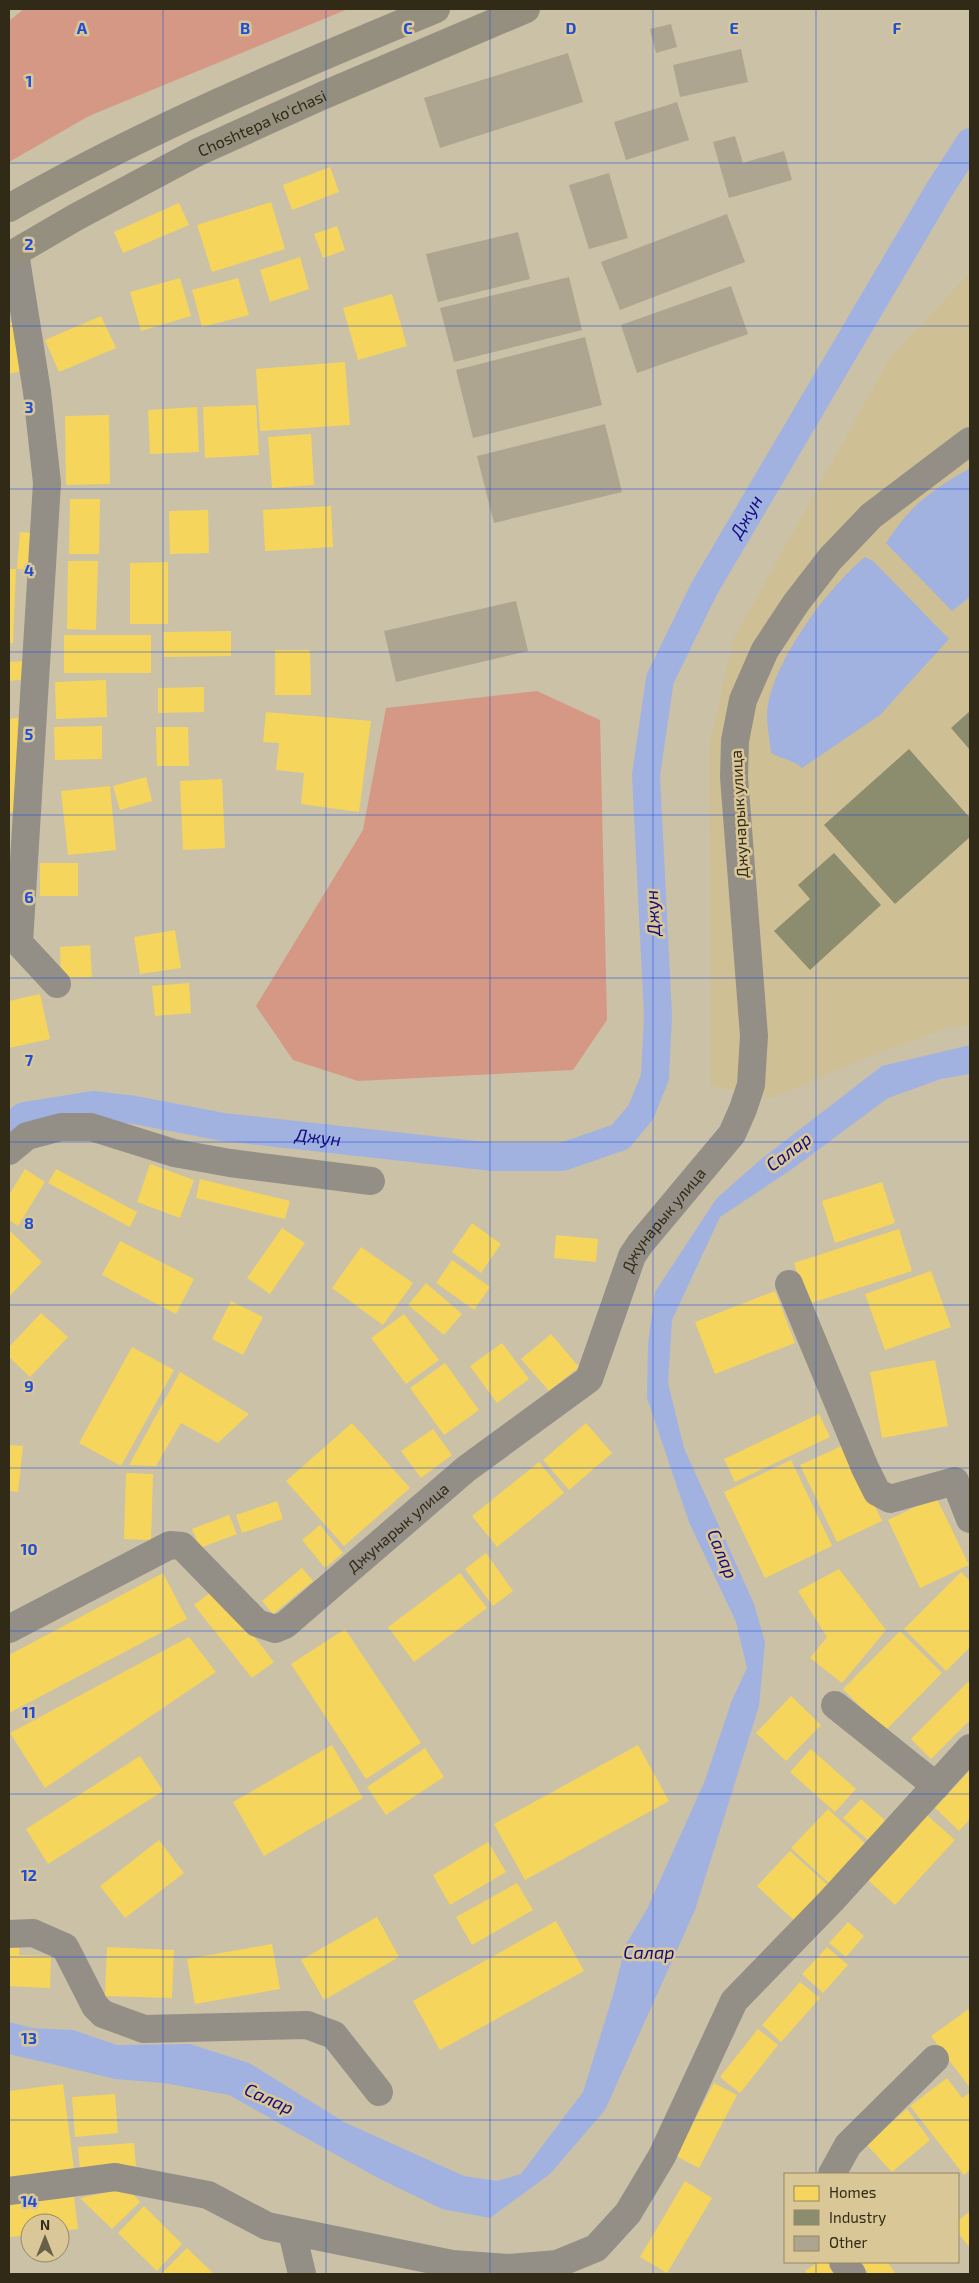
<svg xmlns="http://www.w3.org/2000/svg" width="979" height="2283" viewBox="0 0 979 2283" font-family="'Exo 2',sans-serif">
<rect width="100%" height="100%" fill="#cbc1a7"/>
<path fill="#cfbf95" d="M970 273V1026L951 1027 865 1058 772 1098 711 1086 709 746 733 640 891 356Z"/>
<g fill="#d59884">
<path d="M24 9H348L89 116 9 162V21Z"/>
<path d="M537 691 600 720 607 1020 573 1070 358 1081 293 1060 256 1006 363 830 386 708Z"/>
</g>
<g fill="#a2b2e0">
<path d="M970 468V597L952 611 886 543C911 504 931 491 970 468Z"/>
<path d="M865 557 873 561 949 639 880 715 802 768C794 760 781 759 771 753 770 741 767 727 767 715 769 666 828 587 865 557Z"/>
<path d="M970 1045V1074L941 1079 888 1098 795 1167 720 1217 672 1320 668 1383 684 1448 754 1604 765 1642 759 1706 695 1910 605 2110 550 2174 490 2218 442 2209 378 2178 229 2095 164 2083 115 2079 9 2054V2022L32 2028 73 2030 117 2045 190 2044 249 2063 344 2122 464 2176 497 2181 521 2174 583 2092 613 1995 626 1944 647 1909 704 1783 732 1700 747 1668 736 1622 689 1522 647 1398 648 1344 655 1292 716 1199 760 1160 882 1066Z"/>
</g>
<g fill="#f6d55c">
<path d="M330 167 339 192 292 210 283 185Z"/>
<path d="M271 202 285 249 212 272 197 225Z"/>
<path d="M179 203 189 225 123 253 114 232Z"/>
<path d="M337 226 345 250 323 258 314 234Z"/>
<path d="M300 257 309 289 270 302 260 270Z"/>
<path d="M180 278 191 316 141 331 130 292Z"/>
<path d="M238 278 249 315 202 327 192 290Z"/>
<path d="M392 294 407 346 358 360 343 308Z"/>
<path d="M101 316 116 348 59 372 45 340Z"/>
<path d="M19 321 32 368 9 374V323Z"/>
<path d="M345 362 350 425 260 431 256 369Z"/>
<path d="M256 405 259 455 205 458 203 407Z"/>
<path d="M197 407 199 452 150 454 148 410Z"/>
<path d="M109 415 110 484 66 485 65 416Z"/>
<path d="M311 434 314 485 272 488 268 437Z"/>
<path d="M70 499H100L99 554H69Z"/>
<path d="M331 506 333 547 265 551 263 510Z"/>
<path d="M208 510 209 553 170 554 169 511Z"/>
<path d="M20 532 43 534 39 571 17 569Z"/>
<path d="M68 561H98L96 630 67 629Z"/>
<path d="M168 562V624H130V563Z"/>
<path d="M9 569H16L13 643H9Z"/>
<path d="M231 631V656L164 657 163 632Z"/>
<rect x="64" y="635" width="87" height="38"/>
<path d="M275 650H310L311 695H275Z"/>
<path d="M26 661 27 679 9 681V662Z"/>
<path d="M106 680 107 717 56 719 55 682Z"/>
<path d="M204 687V712L158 713V688Z"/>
<path d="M266 712 371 721 359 812 301 804 304 773 276 770 279 743 263 742Z"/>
<path d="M23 717 26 813 9 812V719Z"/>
<path d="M102 726V759L55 760 54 727Z"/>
<path d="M156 727H188L189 766H157Z"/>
<path d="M146 777 152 801 120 810 113 786Z"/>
<path d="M222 779 225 848 183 850 180 781Z"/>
<path d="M110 786 116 850 68 855 61 791Z"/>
<rect x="40" y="863" width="38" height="33"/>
<path d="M175 930 181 968 140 974 134 937Z"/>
<path d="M90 945 92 977 61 978 60 947Z"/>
<path d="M189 983 191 1013 155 1016 152 986Z"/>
<path d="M40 994 50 1039 9 1048V1001Z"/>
<path d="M150 1164 194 1180 180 1218 137 1202Z"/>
<path d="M25 1169 45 1182 18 1226 9 1220V1195Z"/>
<path d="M56 1169 137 1212 130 1227 48 1183Z"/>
<path d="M200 1179 290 1201 285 1219 196 1198Z"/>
<path d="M882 1182 895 1223 835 1243 822 1201Z"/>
<path d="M472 1223 501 1244 481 1273 452 1252Z"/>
<path d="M282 1228 305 1243 270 1294 247 1278Z"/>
<path d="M899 1229 912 1271 808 1304 794 1263Z"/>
<path d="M9 1230 42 1262 9 1297Z"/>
<path d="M556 1235 598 1239 596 1262 554 1258Z"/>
<path d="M120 1241 194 1279 176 1314 102 1275Z"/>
<path d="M361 1247 413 1283 383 1325 332 1288Z"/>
<path d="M452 1260 490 1287 474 1310 436 1283Z"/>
<path d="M931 1271 951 1327 885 1350 865 1294Z"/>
<path d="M426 1283 462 1314 444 1335 408 1305Z"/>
<path d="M775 1291 795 1343 715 1374 695 1322Z"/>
<path d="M231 1301 263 1317 243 1355 212 1339Z"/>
<path d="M41 1313 68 1337 30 1377 9 1357V1347Z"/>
<path d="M404 1314 439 1360 406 1384 371 1338Z"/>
<path d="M551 1334 579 1367 549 1391 521 1359Z"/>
<path d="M502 1343 529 1379 497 1403 470 1366Z"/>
<path d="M132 1347 174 1370 121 1466 79 1443Z"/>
<path d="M935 1360 948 1426 882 1438 870 1372Z"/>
<path d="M445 1363 479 1410 444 1435 410 1388Z"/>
<path d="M180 1372 249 1414 218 1443 181 1423 156 1466 129 1465Z"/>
<path d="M819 1414 830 1437 735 1482 724 1459Z"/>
<path d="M352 1423 410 1488 344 1546 286 1481Z"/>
<path d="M586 1423 612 1453 569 1490 543 1460Z"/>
<path d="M433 1429 452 1455 421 1478 401 1451Z"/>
<path d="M846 1444 882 1521 837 1542 800 1465Z"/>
<path d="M9 1445 23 1446 18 1492 9 1491Z"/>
<path d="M791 1460 832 1546 765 1578 724 1492Z"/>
<path d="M539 1462 564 1493 497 1547 472 1516Z"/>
<path d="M126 1473 153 1474 151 1540 124 1539Z"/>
<path d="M936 1497 969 1565 920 1588 888 1520Z"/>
<path d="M277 1501 283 1519 242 1533 236 1515Z"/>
<path d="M229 1515 237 1534 200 1548 192 1529Z"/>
<path d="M320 1525 343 1553 325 1568 302 1540Z"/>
<path d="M486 1553 513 1591 493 1606 465 1569Z"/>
<path d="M302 1568 313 1581 273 1614 262 1601Z"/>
<path d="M839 1569 886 1630 842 1683 810 1658 827 1637 798 1591Z"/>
<path d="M961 1572 970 1581V1647L946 1671 904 1629Z"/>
<path d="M163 1573 187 1619 9 1713V1655Z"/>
<path d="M460 1573 487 1608 414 1662 388 1627Z"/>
<path d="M216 1588 274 1662 252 1678 194 1605Z"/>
<path d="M345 1629 421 1743 366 1779 291 1664Z"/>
<path d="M900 1631 942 1673 885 1731 843 1689Z"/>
<path d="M189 1637 216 1672 45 1788 10 1733Z"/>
<path d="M970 1680V1720L931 1759 911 1739Z"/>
<path d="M791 1696 821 1725 786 1761 756 1733Z"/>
<path d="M332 1745 363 1798 264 1856 233 1802Z"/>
<path d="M638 1745 669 1801 525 1880 494 1824Z"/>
<path d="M425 1748 444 1777 386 1815 367 1787Z"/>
<path d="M811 1749 856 1789 835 1812 790 1772Z"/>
<path d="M140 1756 163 1791 48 1864 26 1829Z"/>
<path d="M970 1770V1819L959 1831 935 1808Z"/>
<path d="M861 1799 887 1822 869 1841 843 1818Z"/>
<path d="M828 1809 868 1846 832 1886 791 1848Z"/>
<path d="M927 1815 955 1840 895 1905 867 1879Z"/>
<path d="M159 1840 184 1873 125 1918 100 1886Z"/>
<path d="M488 1842 506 1872 450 1905 433 1875Z"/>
<path d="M790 1851 830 1887 797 1923 757 1886Z"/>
<path d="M517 1883 533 1910 472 1945 456 1917Z"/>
<path d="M377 1917 399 1957 324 2000 301 1960Z"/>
<path d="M556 1921 584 1971 440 2050 413 2001Z"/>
<path d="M848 1922 864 1936 846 1957 829 1943Z"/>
<path d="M9 1941 20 1942 19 1955 51 1956 50 1988 9 1986Z"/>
<path d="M272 1944 280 1989 195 2004 187 1959Z"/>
<path d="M107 1947 174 1950 172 1998 105 1996Z"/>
<path d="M827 1947 848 1965 823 1993 802 1974Z"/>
<path d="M800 1982 820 1998 781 2042 762 2025Z"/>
<path d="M970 2008V2088L931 2036Z"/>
<path d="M758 2029 778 2045 740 2093 720 2077Z"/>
<path d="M947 2078 962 2098 969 2093 970 2094V2170L964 2175 910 2106Z"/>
<path d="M714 2083 737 2095 699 2168 676 2156Z"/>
<path d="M63 2084 74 2169 9 2178V2091Z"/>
<path d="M115 2094 118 2133 75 2137 72 2097Z"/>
<path d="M907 2109 930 2140 892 2172 866 2144Z"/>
<path d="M134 2143 136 2166 80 2170 78 2147Z"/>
<path d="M685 2181 712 2198 667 2273 640 2257Z"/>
<path d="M127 2188 140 2202 112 2229 80 2198Z"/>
<path d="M74 2197 78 2229 60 2231V2223H30V2235L9 2237V2204Z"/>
<path d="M144 2206 182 2244 157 2271 118 2233Z"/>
<path d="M970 2211V2248L958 2233V2221Z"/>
<path d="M187 2248 214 2274H161Z"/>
<path d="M818 2262H829L838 2274H808L805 2271Z"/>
<path d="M860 2262H887L896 2274H869Z"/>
</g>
<g fill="#8c8c6e">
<path d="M970 711V750L951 728Z"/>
<path d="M909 749 970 818V837L895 904 824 825Z"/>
<path d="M834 853 881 905 810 970 774 931 810 899 798 885Z"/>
</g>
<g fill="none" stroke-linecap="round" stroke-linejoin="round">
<path stroke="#a2b2e0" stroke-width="28" id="s1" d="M9 1127 24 1116 93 1105 135 1110 223 1127 493 1157H562L620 1137 641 1112 655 1077 658 1016 646 775 660 679 704 589 939 190 970 142"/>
</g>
<g fill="#ada590">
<path d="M671 24 677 47 656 53 650 29Z"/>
<path d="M741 49 748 82 680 97 673 65Z"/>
<path d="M568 53 583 102 440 148 424 98Z"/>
<path d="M677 102 689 140 626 160 614 122Z"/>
<path d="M735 136 743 163 784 151 792 180 729 198 713 142Z"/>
<path d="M609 173 628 238 589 249 569 185Z"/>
<path d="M727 214 745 262 620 310 601 262Z"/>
<path d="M518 232 530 279 438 302 426 254Z"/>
<path d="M569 277 582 330 454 362 440 308Z"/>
<path d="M731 286 748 334 637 373 621 325Z"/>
<path d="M585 337 602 405 473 438 456 370Z"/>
<path d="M605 424 622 492 494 523 477 456Z"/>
<path d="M516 601 528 651 396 682 384 631Z"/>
</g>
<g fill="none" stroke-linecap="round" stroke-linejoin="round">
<g stroke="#938f86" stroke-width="28">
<path d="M15 253 37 392 47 483 19 943 57 984"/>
<path d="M9 1151 27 1136 61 1127H91L174 1153 230 1163 371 1181"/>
<path d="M789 1284 865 1468 877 1492 890 1499 955 1481 970 1519"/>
<path id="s2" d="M9 1629 170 1545 182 1546 257 1623 275 1629 285 1625 466 1469 589 1379 632 1256 640 1244 732 1134 743 1109 751 1085 754 1036 734 777 735 741 743 700 765 650 796 603 830 559 871 516 970 441"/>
<path d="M835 1705 936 1786"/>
<path d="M9 1934 33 1933 65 1947 95 2006 103 2014 144 2029 307 2025 334 2035 379 2092"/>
<path d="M832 2174 848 2145 935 2059"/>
<path d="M9 2191 115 2177 208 2195 267 2226 452 2264 508 2268 557 2264 596 2248 628 2213 662 2156 734 2001 831 1901 970 1748"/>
<path d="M292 2232 302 2274"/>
<path d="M843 2262 852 2274"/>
</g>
<g stroke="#958f80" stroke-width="28">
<path d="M9 208C146 130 291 69 436 9"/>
<path id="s3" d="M9 256 76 217 198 152 324 95 526 9"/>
</g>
</g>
<path fill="none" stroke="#1d4ed8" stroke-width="1" stroke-opacity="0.55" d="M163 9V2274M326 9V2274M490 9V2274M653 9V2274M816 9V2174M9 163H970M9 326H970M9 489H970M9 652H970M9 815H970M9 978H970M9 1142H970M9 1305H970M9 1468H970M9 1631H970M9 1794H970M9 1957H970M9 2120H970M816 2262V2274"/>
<g text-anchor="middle" stroke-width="5" stroke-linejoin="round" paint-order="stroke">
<g font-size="16" fill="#312a17" stroke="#dac798">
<text dy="6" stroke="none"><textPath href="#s3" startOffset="286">Choshtepa ko'chasi</textPath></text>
<text transform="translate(739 814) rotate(-93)" y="6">Джунарык улица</text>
<text dy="6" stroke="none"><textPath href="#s2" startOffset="900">Джунарык улица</textPath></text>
<text dy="6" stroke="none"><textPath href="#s2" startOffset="480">Джунарык улица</textPath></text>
</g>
<g font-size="18" font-style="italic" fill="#110b7f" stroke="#dac798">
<text dy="6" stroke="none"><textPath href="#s1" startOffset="1276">Джун</textPath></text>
<text transform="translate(653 913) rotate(-93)" y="6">Джун</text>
<text dy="6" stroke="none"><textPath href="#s1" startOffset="316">Джун</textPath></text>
<text transform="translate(789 1152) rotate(-37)" y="6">Салар</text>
<text transform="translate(722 1554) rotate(68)" y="6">Салар</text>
<text x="649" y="1959">Салар</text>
<text transform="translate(269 2099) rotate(24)" y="6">Салар</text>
</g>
</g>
<g font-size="16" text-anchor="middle" font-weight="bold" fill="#1d4ed8" stroke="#dac798" stroke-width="5" stroke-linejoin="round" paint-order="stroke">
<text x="82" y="34">A</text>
<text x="245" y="34">B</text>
<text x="408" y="34">C</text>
<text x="571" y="34">D</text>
<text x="734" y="34">E</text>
<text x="897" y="34">F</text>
<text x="29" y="87">1</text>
<text x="29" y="250">2</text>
<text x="29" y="413">3</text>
<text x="29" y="576">4</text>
<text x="29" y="740">5</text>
<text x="29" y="903">6</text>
<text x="29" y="1066">7</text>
<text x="29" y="1229">8</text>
<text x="29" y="1392">9</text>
<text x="29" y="1555">10</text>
<text x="29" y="1718">11</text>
<text x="29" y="1881">12</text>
<text x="29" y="2044">13</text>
<text x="29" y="2207">14</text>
</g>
<rect width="979" height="2283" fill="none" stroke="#312a17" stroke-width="20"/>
<rect x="784" y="2173" width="175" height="90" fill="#dac798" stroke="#968864"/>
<rect x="794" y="2186" width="25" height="15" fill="#f6d55c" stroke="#968864"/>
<text x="829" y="2198" font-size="15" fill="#312a17">Homes</text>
<rect x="794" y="2210" width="25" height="15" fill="#8c8c6e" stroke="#968864"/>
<text x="829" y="2223" font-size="15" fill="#312a17">Industry</text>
<rect x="794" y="2236" width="25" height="15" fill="#ada590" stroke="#968864"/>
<text x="829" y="2248" font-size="15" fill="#312a17">Other</text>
<g transform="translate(45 2238)"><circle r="24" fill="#dac798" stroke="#968864"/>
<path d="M0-4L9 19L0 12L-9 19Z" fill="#675f49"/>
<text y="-8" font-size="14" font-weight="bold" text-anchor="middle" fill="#312a17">N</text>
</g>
</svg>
